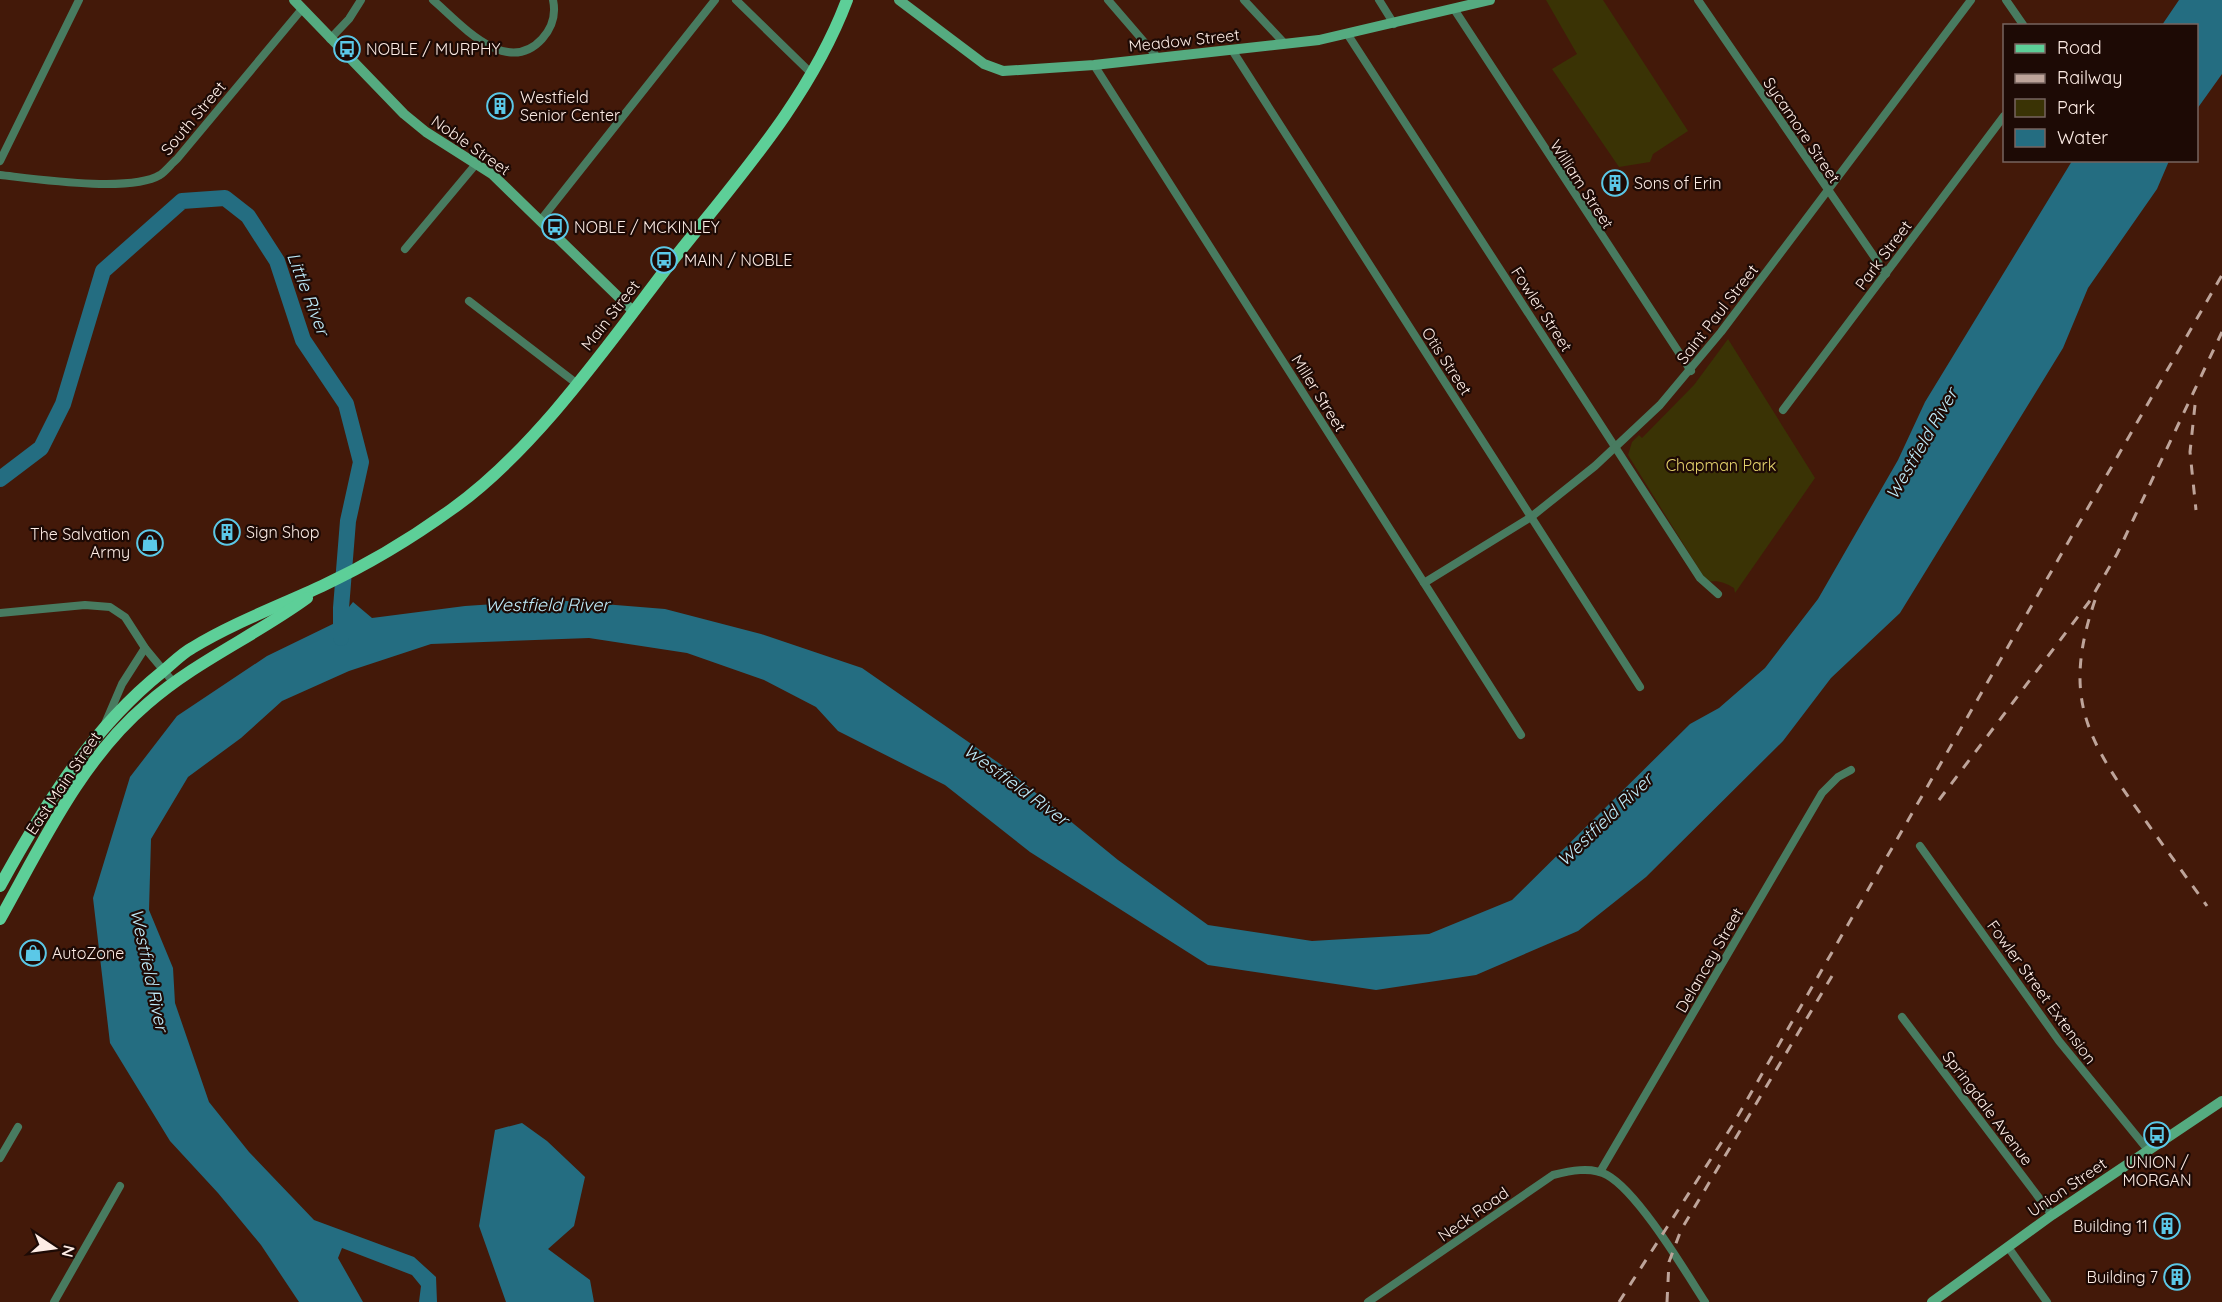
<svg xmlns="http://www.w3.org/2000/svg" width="2222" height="1302" viewBox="0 0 2222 1302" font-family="Quicksand,sans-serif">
<rect width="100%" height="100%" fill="#431909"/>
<g fill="#3a3305">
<path d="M1546 0H1603L1688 131 1653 154 1650 162 1619 167 1552 69 1577 54Z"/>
<path d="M1728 339 1815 478 1735 593 1734 588C1724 582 1718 580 1707 582L1628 455 1632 442 1639 435 1642 438 1694 385Z"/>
</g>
<g fill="#246d81">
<path d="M2179 0H2222V74L2197 109 2196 26 2162 25Z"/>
<path d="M2072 161H2169L2157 189 2088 288 2063 348 1900 613 1831 678 1783 741 1646 877 1578 931 1476 975 1376 990 1208 965 1030 852 945 785 838 731 816 707 764 680 687 653 589 638 431 644 349 671 282 701 241 738 188 777 151 839 149 910 173 968 175 1003 209 1102 249 1152 314 1220 414 1257 436 1277 437 1302H419L421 1286 412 1275 342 1248 338 1258 363 1302H299L261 1245 218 1193 170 1141 110 1043 93 898 130 777 177 716 267 656 337 622 353 602 372 618 465 606 554 600 665 609 761 634 862 668 1003 766 1118 860 1208 925 1312 941 1429 934 1512 900 1690 724 1719 708 1765 668 1818 599 1898 460 1925 402Z"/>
<path d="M522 1123 547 1141 585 1177 574 1226 548 1249 590 1280 594 1302H506L479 1226 495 1130Z"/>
</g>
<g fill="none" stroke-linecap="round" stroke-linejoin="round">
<path stroke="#246d81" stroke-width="16" d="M0 479 41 448 63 404 103 271 182 201 225 198 248 216 277 261 303 340 346 404 361 462 348 521 341 608V638"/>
<g stroke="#487b60" stroke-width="8">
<path d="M433 0C460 23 506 78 542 39 552 28 556 14 553 0"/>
<path d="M736 0 812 74"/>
<path d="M1108 0 1158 58"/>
<path d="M1244 0 1285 44"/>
<path d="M1379 0 1394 24"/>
<path d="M1698 0 1886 274"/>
<path d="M2006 0 2024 26"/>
<path d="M1454 9 1691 371"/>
<path d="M1348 35 1700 578 1718 594"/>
<path d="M330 39 349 19 361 0"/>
<path d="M1232 50 1640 687"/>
<path d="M1094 65 1521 735"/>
<path d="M0 161 79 0"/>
<path d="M0 175C36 179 130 193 160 175 166 171 171 164 177 159L302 9"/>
<path d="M540 221 715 0"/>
<path d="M405 249 476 164"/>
<path d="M469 301 576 383"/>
<path d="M1783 410 2004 116"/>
<path d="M1424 583 1531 517 1595 466 1660 405 1721 332 1971 0"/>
<path d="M0 613 85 605 110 607 125 617 145 648 174 683"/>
<path d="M104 726 122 684 145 648"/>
<path d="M1920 846 2059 1041 2148 1150"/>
<path d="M1902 1017 2052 1215"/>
<path d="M0 1158 18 1127"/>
<path d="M1600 1172 1822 793 1838 777 1851 770"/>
<path d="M2008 1247 2047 1302"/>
<path d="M54 1302 120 1186"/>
<path d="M1368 1302 1553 1175C1569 1171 1591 1166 1607 1175 1638 1192 1685 1271 1705 1302"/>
</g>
<g stroke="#55ab80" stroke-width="10">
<path d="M294 0 404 114 426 132 492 174 634 312"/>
<path d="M899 0 984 64 1003 71 1094 65 1319 40 1490 0"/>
<path d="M1932 1302 2052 1215 2222 1101"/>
</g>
<g stroke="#5dcf98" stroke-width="12">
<path d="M0 886C44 806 90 730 162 672 172 664 181 654 192 648 233 623 279 606 322 586 367 565 412 538 452 509 534 451 608 345 669 265 735 181 809 101 847 0"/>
<path d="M0 919C42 844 81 760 147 704 196 661 255 636 307 598"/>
</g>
<g stroke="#bea49a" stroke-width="3" stroke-dasharray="10 10" stroke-linecap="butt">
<path d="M2195 405 2190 452 2196 510"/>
<path d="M2095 600C2063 694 2084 736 2140 813 2162 844 2185 875 2207 906"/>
<path d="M1939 800 2089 602 2117 554 2222 332"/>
<path d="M1619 1302 1732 1126 2222 275"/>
<path d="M1667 1302 1669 1262 1681 1230 1832 976"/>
</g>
</g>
<defs>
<g id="bus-ring" transform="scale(1.35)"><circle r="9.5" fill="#1d0a05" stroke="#5bc8e7" stroke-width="1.5"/><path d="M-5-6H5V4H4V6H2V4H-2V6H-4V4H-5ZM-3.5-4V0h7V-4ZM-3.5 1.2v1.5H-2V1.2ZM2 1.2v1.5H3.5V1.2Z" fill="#5bc8e7"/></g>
<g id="building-ring" transform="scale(1.35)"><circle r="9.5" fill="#1d0a05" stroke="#5bc8e7" stroke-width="1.5"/><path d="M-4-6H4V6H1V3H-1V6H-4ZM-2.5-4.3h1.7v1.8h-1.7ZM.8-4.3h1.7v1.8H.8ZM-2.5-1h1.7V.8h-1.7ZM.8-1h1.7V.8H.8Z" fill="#5bc8e7"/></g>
<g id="shop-ring" transform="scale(1.35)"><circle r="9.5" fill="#1d0a05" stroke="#5bc8e7" stroke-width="1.5"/><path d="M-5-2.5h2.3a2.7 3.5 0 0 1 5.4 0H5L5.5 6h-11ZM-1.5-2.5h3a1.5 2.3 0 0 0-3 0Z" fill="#5bc8e7"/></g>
</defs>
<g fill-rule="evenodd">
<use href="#bus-ring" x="347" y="49"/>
<use href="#building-ring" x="500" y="106"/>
<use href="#building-ring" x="1615" y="183"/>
<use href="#bus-ring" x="555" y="227"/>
<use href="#bus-ring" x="664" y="260"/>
<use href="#building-ring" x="227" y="532"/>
<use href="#shop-ring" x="150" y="543"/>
<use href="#shop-ring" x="33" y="953"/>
<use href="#bus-ring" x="2157" y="1135"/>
<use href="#building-ring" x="2167" y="1226"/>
<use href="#building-ring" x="2177" y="1277"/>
</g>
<g text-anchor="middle" stroke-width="4.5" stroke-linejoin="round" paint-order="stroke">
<g font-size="16" fill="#fdece5" stroke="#1d0a05">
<text transform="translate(1184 40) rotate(-6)" y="6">Meadow Street</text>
<text transform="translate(193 118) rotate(-50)" y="6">South Street</text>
<text transform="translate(1802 130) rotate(56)" y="6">Sycamore Street</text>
<text transform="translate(471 145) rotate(35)" y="6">Noble Street</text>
<text transform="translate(1582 184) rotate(57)" y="6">William Street</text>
<text transform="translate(1883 255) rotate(-53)" y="6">Park Street</text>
<text transform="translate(1542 309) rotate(57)" y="6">Fowler Street</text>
<text transform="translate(1717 314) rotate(-52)" y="6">Saint Paul Street</text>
<text transform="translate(610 315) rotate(-52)" y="6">Main Street</text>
<text transform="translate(1447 361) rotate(57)" y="6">Otis Street</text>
<text transform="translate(1319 393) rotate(58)" y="6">Miller Street</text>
<text transform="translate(63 783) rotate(-56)" y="6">East Main Street</text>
<text transform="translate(1709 960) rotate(-60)" y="6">Delancey Street</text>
<text transform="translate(2042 992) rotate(54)" y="6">Fowler Street Extension</text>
<text transform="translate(1988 1108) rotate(53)" y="6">Springdale Avenue</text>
<text transform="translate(2067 1187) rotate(-34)" y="6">Union Street</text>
<text transform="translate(1473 1214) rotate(-35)" y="6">Neck Road</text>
</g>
<g font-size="16" fill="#fdece5" stroke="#1d0a05" text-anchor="start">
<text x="366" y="55">NOBLE / MURPHY</text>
<text x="520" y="103">Westfield<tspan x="520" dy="18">Senior Center</tspan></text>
<text x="1634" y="189">Sons of Erin</text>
<text x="574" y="233">NOBLE / MCKINLEY</text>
<text x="684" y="266">MAIN / NOBLE</text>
<text x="246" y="538">Sign Shop</text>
<text x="130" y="540" text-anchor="end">The Salvation<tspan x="130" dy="18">Army</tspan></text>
<text x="52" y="959">AutoZone</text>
<text x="2157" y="1168" text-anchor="middle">UNION /<tspan x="2157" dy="18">MORGAN</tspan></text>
<text x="2148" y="1232" text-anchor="end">Building 11</text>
<text x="2158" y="1283" text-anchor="end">Building 7</text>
</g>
<g font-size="16" fill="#e6d46d" stroke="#1d0a05">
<text x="1721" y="471">Chapman Park</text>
</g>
<g font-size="18" font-style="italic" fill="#bfecfb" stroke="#1d0a05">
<text transform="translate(308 294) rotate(69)" y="6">Little River</text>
<text transform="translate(1922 444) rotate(-60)" y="6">Westfield River</text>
<text x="547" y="611">Westfield River</text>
<text transform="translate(1016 785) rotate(36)" y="6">Westfield River</text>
<text transform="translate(1605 820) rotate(-44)" y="6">Westfield River</text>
<text transform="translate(149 970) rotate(78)" y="6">Westfield River</text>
</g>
</g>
<rect x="2003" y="24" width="195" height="138" fill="#1d0a05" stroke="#77645f" stroke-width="1.5"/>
<rect x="2015" y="44" width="30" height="9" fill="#5dcf98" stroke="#77645f" stroke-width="1.5"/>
<text x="2057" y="54" font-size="18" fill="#fdece5">Road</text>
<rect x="2015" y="74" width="30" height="9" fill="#bea49a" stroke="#77645f" stroke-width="1.5"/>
<text x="2057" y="84" font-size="18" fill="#fdece5">Railway</text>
<rect x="2015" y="99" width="30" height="18" fill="#3a3305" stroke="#77645f" stroke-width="1.5"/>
<text x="2057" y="114" font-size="18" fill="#fdece5">Park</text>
<rect x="2015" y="129" width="30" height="18" fill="#246d81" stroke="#77645f" stroke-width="1.5"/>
<text x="2057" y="144" font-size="18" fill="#fdece5">Water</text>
<g transform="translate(54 1248) rotate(103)" stroke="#1d0a05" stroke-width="4.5" paint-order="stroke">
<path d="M0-4.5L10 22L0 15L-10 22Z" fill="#fdece5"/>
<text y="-9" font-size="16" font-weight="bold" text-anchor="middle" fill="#fdece5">N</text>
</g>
</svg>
